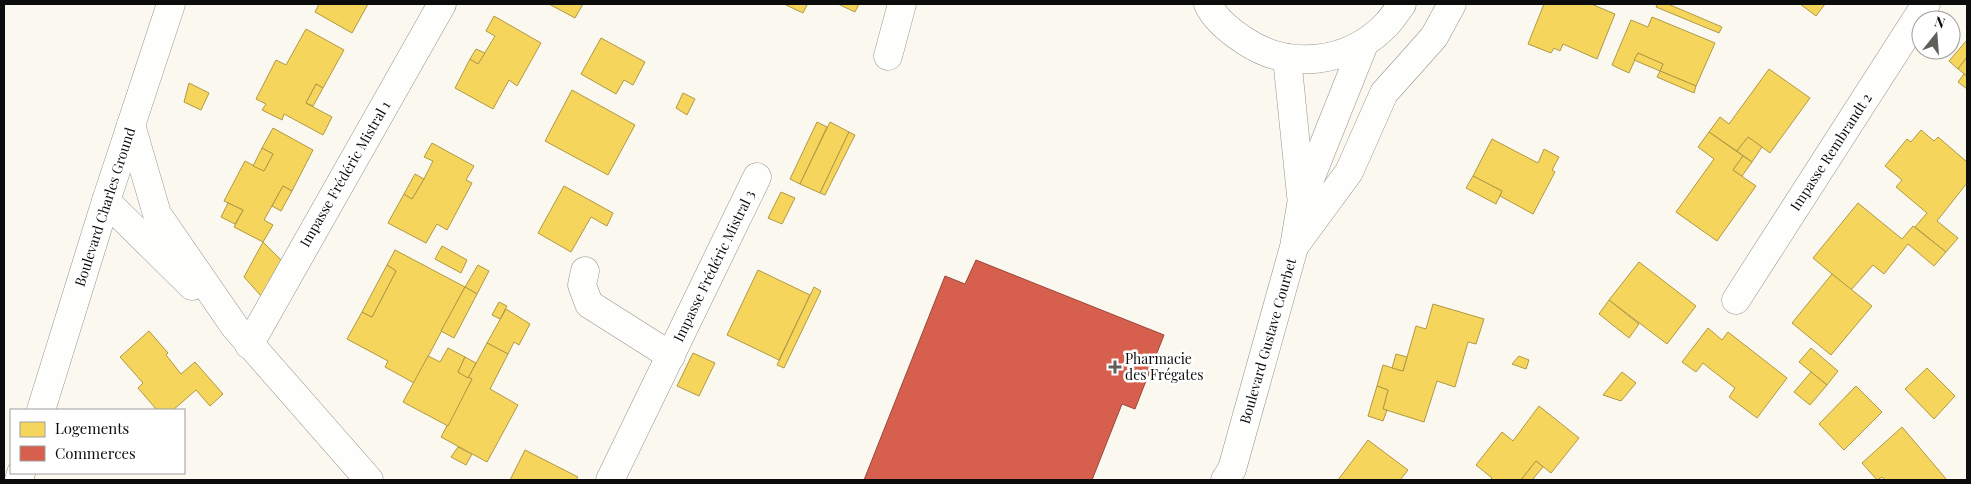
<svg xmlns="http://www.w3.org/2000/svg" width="1971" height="484" viewBox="0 0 1971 484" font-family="'Playfair Display',serif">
<rect width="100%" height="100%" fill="#fbf8f0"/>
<g fill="#f6d55c" stroke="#b09944">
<path d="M319 4H368L352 33 315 12Z"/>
<path d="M549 4H583L575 18Z"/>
<path d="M784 4H805L807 5 803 13Z"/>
<path d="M838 4H859L855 12Z"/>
<path d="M1544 4H1591L1615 14 1597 59 1563 44 1560 51 1554 48 1551 53 1528 44Z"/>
<path d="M1657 4H1668L1722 27 1719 33 1656 7Z"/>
<path d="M1800 4H1825L1816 16Z"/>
<path d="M494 16 541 43 517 86 509 80 493 109 455 88 470 59 478 64 495 36 486 31Z"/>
<path d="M1652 17 1715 43 1696 86 1660 71 1663 64 1638 53 1629 73 1612 65 1631 20 1648 27Z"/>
<path d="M306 29 344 50 323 88 316 84 306 103 332 117 323 135 284 114 282 120 262 110 266 104 256 99 276 60 286 65Z"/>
<path d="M601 38 645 62 633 85 624 80 616 94 581 74Z"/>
<path d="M1967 40V57L1958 69 1949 61Z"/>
<path d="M476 49 485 53 478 64 470 59Z"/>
<path d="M1638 53 1663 64 1660 71 1634 60Z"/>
<path d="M1967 57V76L1958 69Z"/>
<path d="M1769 69 1810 98 1770 153 1748 137 1737 151 1709 132 1720 117 1729 124Z"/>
<path d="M1660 71 1696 86 1694 93 1657 77Z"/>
<path d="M1964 74 1967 76V89L1958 82Z"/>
<path d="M189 83 209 93 201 110 184 102Z"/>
<path d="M316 84 323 88 313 106 306 103Z"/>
<path d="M572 90 635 125 608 175 545 141Z"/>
<path d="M683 93 695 99 687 115 676 108Z"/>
<path d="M817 122 827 127 800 184 790 179Z"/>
<path d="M830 122 849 132 820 193 800 184Z"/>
<path d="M273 128 313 150 292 191 283 186 264 220 273 225 263 242 234 227 243 210 224 201 245 161 264 171 273 154 262 148Z"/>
<path d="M1921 130 1934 141 1938 137 1967 162V183L1937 221 1958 238 1946 252 1915 227 1927 213 1896 187 1902 180 1885 166 1907 139 1911 142Z"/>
<path d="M849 132 855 135 825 195 820 193Z"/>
<path d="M1709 132 1743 156 1733 170 1756 186 1717 241 1676 212 1714 159 1698 147Z"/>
<path d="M1748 137 1762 147 1752 162 1737 151Z"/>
<path d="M1492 139 1538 163 1544 149 1559 157 1552 170 1555 172 1533 214 1500 196 1502 191 1473 176Z"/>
<path d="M432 143 474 166 466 180 472 183 447 230 437 224 426 243 388 223 404 194 412 199 424 179 433 161 424 157Z"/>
<path d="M262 148 273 154 264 171 253 166Z"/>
<path d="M1743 156 1752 162 1742 176 1733 170Z"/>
<path d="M415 174 424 179 412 199 404 194Z"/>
<path d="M1473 176 1502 191 1496 204 1466 188Z"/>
<path d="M283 186 292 191 281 211 272 206Z"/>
<path d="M564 186 613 213 607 226 591 217 571 252 538 233Z"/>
<path d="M781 192 795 198 782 224 768 218Z"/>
<path d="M228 203 243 210 235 224 221 217Z"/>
<path d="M1858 203 1902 239 1913 226 1946 252 1934 266 1908 244 1884 274 1873 265 1851 290 1813 258Z"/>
<path d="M263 242 281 260 261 296 244 277Z"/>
<path d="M442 246 467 260 461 273 435 259Z"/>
<path d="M395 250 465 287 414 383 385 367 388 361 347 339 362 312 372 317 396 271 387 265Z"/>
<path d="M1639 262 1696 306 1667 344 1609 300Z"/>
<path d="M387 265 396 271 372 317 362 312Z"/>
<path d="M478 265 489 271 477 294 465 287Z"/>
<path d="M758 270 810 295 779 360 727 335Z"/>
<path d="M1832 274 1872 306 1831 355 1792 323Z"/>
<path d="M465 287 477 294 454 338 441 331Z"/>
<path d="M814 287 821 291 784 368 777 365Z"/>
<path d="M1609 300 1639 324 1629 338 1599 314Z"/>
<path d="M499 302 507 306 500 319 492 315Z"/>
<path d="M1433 304 1484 319 1476 344 1468 342 1455 387 1437 381 1424 422 1383 409 1388 390 1377 386 1383 365 1403 371 1416 326 1426 329Z"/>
<path d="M506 309 530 324 519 345 514 342 508 354 487 343Z"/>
<path d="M1708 328 1722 340 1728 332 1787 378 1757 418 1729 397 1735 388 1709 368 1703 363 1696 372 1682 362Z"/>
<path d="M149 331 168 353 166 355 181 374 195 362 223 394 210 406 196 390 173 410H157L138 388 143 383 120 357Z"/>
<path d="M487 343 508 354 490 389 518 405 487 462 441 437 472 379 468 378Z"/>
<path d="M448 348 465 357 458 372 472 379 448 426 403 402 428 356 440 362Z"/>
<path d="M1811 348 1838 371 1827 385 1799 362Z"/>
<path d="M693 353 715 363 699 396 677 386Z"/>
<path d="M1396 354 1407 357 1403 371 1392 368Z"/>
<path d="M1519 356 1529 360 1526 369 1512 364Z"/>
<path d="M465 357 476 363 468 378 458 372Z"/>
<path d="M1927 368 1955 396 1934 419 1905 389Z"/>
<path d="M1622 372 1636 383 1621 401 1603 395Z"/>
<path d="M1811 372 1827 385 1810 405 1794 392Z"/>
<path d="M1377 386 1388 390 1383 409 1387 410 1383 421 1368 416Z"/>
<path d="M1856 386 1882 412 1844 450 1819 424Z"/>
<path d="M1539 406 1579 438 1551 473 1536 461 1521 480H1490L1492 478 1476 465 1502 432 1513 441Z"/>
<path d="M1902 427 1947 480H1885L1882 477 1877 480 1862 463Z"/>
<path d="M1368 440 1408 470 1400 480H1338Z"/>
<path d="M458 447 472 454 466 465 451 457Z"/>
<path d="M525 450 578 477 576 480H510Z"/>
<path d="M1536 461 1543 467 1532 480H1521Z"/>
</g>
<path fill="#d6604d" stroke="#99473a" d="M976 260 1164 335 1135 409 1122 404 1092 480H864L945 276 965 284Z"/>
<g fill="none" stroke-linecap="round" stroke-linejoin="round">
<g stroke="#94928f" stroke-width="29">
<g id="minor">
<path d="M888 56 902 4"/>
<path d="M1287 58 1301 195"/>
<path d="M131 125 157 214 235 327 369 480"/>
<path d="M106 201 192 286"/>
<path d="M1296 244 1349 172 1384 93 1434 37 1452 4"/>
<path d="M585 271 582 285 589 304 671 356"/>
<path d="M1736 300 1926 4"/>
<path d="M249 345 442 4"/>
<path d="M610 480 757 177"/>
<path d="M1225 480 1232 469 1294 247 1302 199 1364 44"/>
</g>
</g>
<g stroke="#94928f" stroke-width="29">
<g id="tertiary">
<path d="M1208 4C1215 20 1231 32 1245 41 1290 71 1349 63 1386 25 1392 19 1397 11 1402 4"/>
<path d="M41 410 106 201 171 4"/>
<path d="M19 480 21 473"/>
</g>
</g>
<use href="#minor" stroke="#fefefd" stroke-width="28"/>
<use href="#tertiary" stroke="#fefefd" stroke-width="28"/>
</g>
<path fill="#605f5c" stroke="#fff" stroke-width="2" d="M1112.5 359.5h5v5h5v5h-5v5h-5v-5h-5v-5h5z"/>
<g text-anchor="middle" stroke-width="5" stroke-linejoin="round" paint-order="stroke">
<g font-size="14" fill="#0c0c0c" stroke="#fff">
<text transform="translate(1831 152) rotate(-57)" y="5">Impasse Rembrandt 2</text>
<text transform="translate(345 174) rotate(-60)" y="5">Impasse Frédéric Mistral 1</text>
<text transform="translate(105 207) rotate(-72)" y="5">Boulevard Charles Ground</text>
<text transform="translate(714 266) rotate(-64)" y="5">Impasse Frédéric Mistral 3</text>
<text transform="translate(1268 341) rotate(-74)" y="5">Boulevard Gustave Courbet</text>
</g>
<g font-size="14" fill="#0c0c0c" stroke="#fff" text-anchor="start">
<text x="1125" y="364">Pharmacie<tspan x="1125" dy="16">des Frégates</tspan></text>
</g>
</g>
<rect width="1971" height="484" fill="none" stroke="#0c0c0c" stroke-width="10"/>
<rect x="10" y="409" width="175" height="65" fill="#ffffff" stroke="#9e9e9e"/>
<rect x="20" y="422" width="25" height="15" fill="#f6d55c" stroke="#9e9e9e"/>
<text x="55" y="434" font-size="15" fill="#0c0c0c">Logements</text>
<rect x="20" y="446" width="25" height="15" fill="#d6604d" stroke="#9e9e9e"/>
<text x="55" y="459" font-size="15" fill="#0c0c0c">Commerces</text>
<g transform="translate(1936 35) rotate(17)"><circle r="24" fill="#ffffff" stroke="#9e9e9e"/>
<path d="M0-4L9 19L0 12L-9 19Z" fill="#605f5c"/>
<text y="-8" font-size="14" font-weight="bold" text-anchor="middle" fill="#0c0c0c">N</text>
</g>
</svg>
